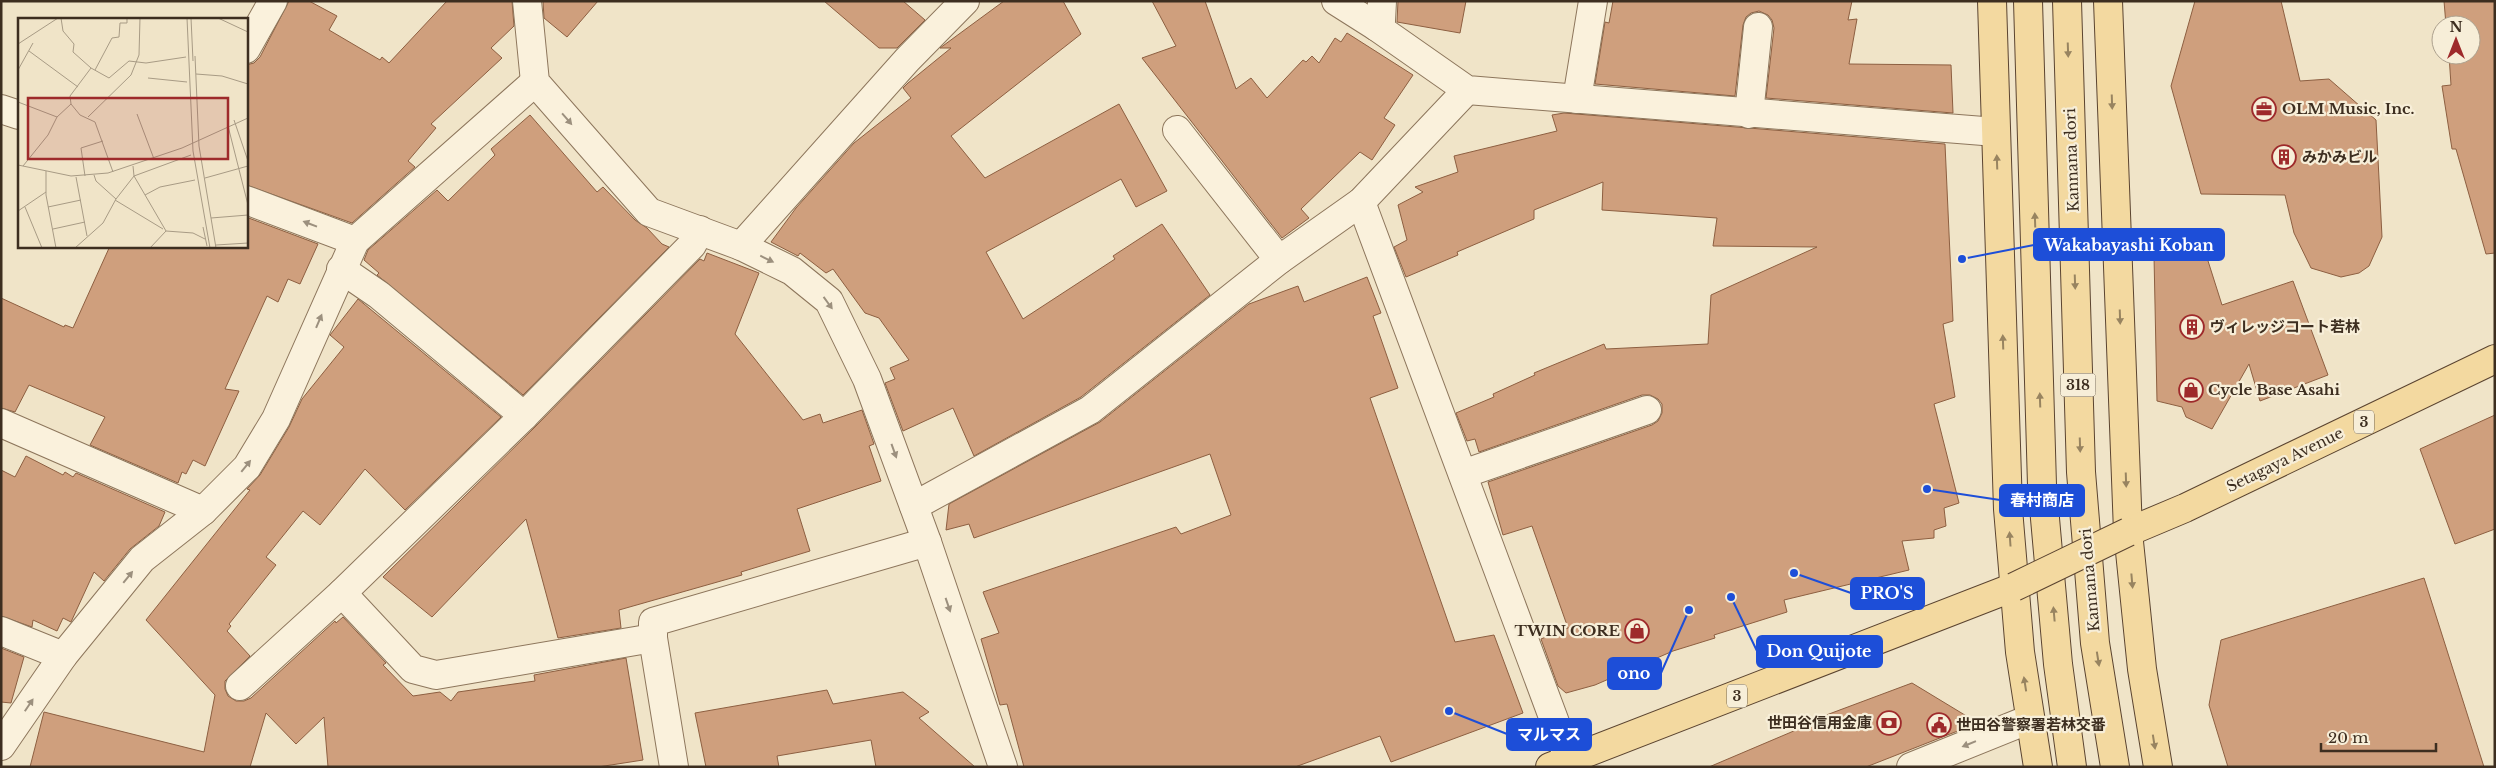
<svg xmlns="http://www.w3.org/2000/svg" width="2496" height="768" viewBox="0 0 2496 768" font-family="'Libre Baskerville','Noto Sans JP',serif">
<rect width="100%" height="100%" fill="#f0e4c8"/>
<g fill="#cf9f7d" stroke="#8d5f41">
<path d="M289 1H309L337 16 329 30 380 60 382 57 389 63 447 1H512L514 26 491 48 502 58 431 124 436 128 408 161 415 167 352 223 246 185V65L254 63 260 57Z"/>
<path d="M543 1H598L567 37 544 18Z"/>
<path d="M824 1H903L925 20 897 48H879Z"/>
<path d="M1004 1H1063L1081 34 951 136 985 178 1119 104 1167 191 1136 207 1121 179 986 252 1023 319 1115 259 1113 256 1162 224 1210 295 1081 397 974 456 953 408 903 431 885 383 895 379 890 368 909 360 879 318 865 313 833 269 826 273 800 253 798 256 771 242 796 208 854 143 911 98 903 88 908 83 951 48H940Z"/>
<path d="M1152 1H1205L1236 89 1251 78 1267 98 1303 60 1306 62 1312 56 1319 63 1335 38 1341 42 1347 33 1413 75 1384 118 1395 125 1372 160 1360 152 1301 209 1309 218 1282 238 1142 58 1176 46Z"/>
<path d="M1398 1H1466L1460 33 1397 22Z"/>
<path d="M1613 1H1852L1848 20 1857 19 1849 64 1951 65 1953 113 1766 98 1774 28 1772 20 1768 15 1759 11 1751 13 1746 17 1743 25 1735 96 1595 84 1605 22 1609 23Z"/>
<path d="M2195 1H2281L2300 81 2329 79 2376 120 2382 237 2369 266 2359 273 2341 277 2311 268 2294 233 2285 195 2201 194 2171 86Z"/>
<path d="M2444 1H2495V253L2486 254 2456 149H2452L2442 86 2451 85 2449 55H2471V25H2446Z"/>
<path d="M1564 113 1945 144 1953 321 1943 324 1955 397 1934 404 1959 503 1944 508 1946 526 1934 530V538L1902 541 1909 570 1784 600 1787 612 1714 635 1715 638 1673 651 1595 685 1566 693 1558 686 1541 639 1568 628 1532 526 1503 535 1488 482 1652 425 1658 421 1662 413V404L1658 399 1650 395H1642L1479 452 1475 439 1467 441 1456 413 1494 397 1493 394 1535 375 1534 373 1604 344 1606 349 1708 344 1711 295 1817 247 1713 246 1717 218 1602 210 1603 182 1534 210V219L1457 252 1458 255 1406 277 1394 247 1407 240 1398 205 1423 192 1415 187 1458 172 1454 156 1557 131 1552 115Z"/>
<path d="M530 115 597 192 603 187 635 220 647 228 662 244 669 247 523 395 377 275 379 273 364 260 368 250 437 190 448 201 495 155 491 149Z"/>
<path d="M246 217 318 244 300 284 288 279 278 302 267 296 225 389 239 391 205 466 193 460 186 474 182 472 178 483 90 445 105 417 29 385 15 412 1 408V298L64 327 65 325 73 328 110 246H246Z"/>
<path d="M2202 242 2222 305 2293 281 2328 375 2260 401 2249 364 2212 429 2186 417 2182 407 2157 401 2154 256Z"/>
<path d="M707 253 759 273 735 334 803 420 820 414 823 423 862 410 874 444 869 446 881 481 797 509 810 551 741 572 742 575 619 610 621 628 558 638 526 519 432 617 383 577 535 427 700 259 704 261Z"/>
<path d="M1367 277 1381 313 1373 316 1398 388 1370 398 1455 642 1494 635 1523 713 1391 762 1380 736 1295 767H1024L1007 704 1000 705 981 639 999 633 983 592 1176 527 1181 534 1231 515 1210 454 974 538 969 524 946 530 949 504 1100 422 1249 304 1298 286 1304 302Z"/>
<path d="M358 299 501 417 405 510 365 469 320 525 303 511 266 557 276 565 229 624 231 626 227 631 250 656 225 681V689L228 696 236 701H244L251 698 335 621 336 623 343 617 386 663 383 665 413 696 440 692 451 701 458 692 535 681 534 675 626 658 643 760 598 767H328L324 717 296 744 266 713 250 767H30L44 712 204 752 215 695 146 620 250 490 247 489 260 475 289 427 302 399 344 347 330 335Z"/>
<path d="M2495 415V529L2455 544 2420 449Z"/>
<path d="M26 456 63 475 65 472 73 477 76 473 165 512 159 526 130 549 104 581 94 572 71 622 63 618 57 631 33 620 32 627 1 616V470L15 477Z"/>
<path d="M2424 578 2484 767H2228L2209 705 2221 640Z"/>
<path d="M1 648 24 657 11 703 1 702Z"/>
<path d="M1912 683 1978 723 1866 767H1709L1822 719 1821 717Z"/>
<path d="M827 690 833 704 903 692 929 712 919 718 975 767H876L871 740 777 756 779 767H706L695 713Z"/>
</g>
<g fill="none" stroke-linecap="round" stroke-linejoin="round">
<g stroke="#8d765c" stroke-width="30">
<g id="minor">
<path d="M527 1 535 82 649 212 741 246 792 271 829 301 867 379 927 542 1003 767"/>
<path d="M1336 1 1377 27 1467 90 1996 132"/>
<path d="M1377 27 1381 21 1382 1"/>
<path d="M246 49 273 1"/>
<path d="M1577 99 1593 1"/>
<path d="M1 109 19 115"/>
<path d="M1749 114 1758 27"/>
<path d="M1177 130 1279 260"/>
<path d="M246 200 355 241"/>
<path d="M1361 202 1569 760"/>
<path d="M741 246 907 60 965 1"/>
<path d="M341 269 379 295 524 416"/>
<path d="M1 423 203 511"/>
<path d="M1463 474 1647 410"/>
<path d="M914 506 1090 410 1279 260 1361 202 1467 90"/>
<path d="M1 631 63 656"/>
<path d="M653 638 436 675 413 669 342 593 524 416 692 245 700 230"/>
<path d="M240 686 342 593"/>
<path d="M1 746 63 656 142 559 203 511 247 467 276 419 355 241 535 82"/>
<path d="M674 767 653 638V622L927 542"/>
<path d="M1911 767 2030 719"/>
</g>
</g>
<g stroke="#5b4430" stroke-width="30">
<g id="major">
<path d="M1992 1 2008 509 2020 652 2038 767"/>
<path d="M2028 1 2042 485 2058 664 2072 767"/>
<path d="M2067 1 2081 472 2095 643 2115 767"/>
<path d="M2108 1 2128 532 2142 669 2158 767"/>
<path d="M2128 532 2185 508 2495 359"/>
<path d="M1550 767 2014 587"/>
</g>
</g>
<use href="#minor" stroke="#faf1dc" stroke-width="28"/>
<use href="#major" stroke="#f3d9a0" stroke-width="28"/>
<g stroke="#5b4430" stroke-width="30" stroke-linecap="butt">
<path id="major-bridge" d="M2014 587 2128 532"/>
</g>
<use href="#major-bridge" stroke="#f3d9a0" stroke-width="28"/>
</g>
<defs><path id="oneway-solid" d="M-6-.8H1V-3.2L6.5 0L1 3.2V.8H-6Z" transform="scale(1.25)"/></defs>
<g fill="#988460">
<use href="#oneway-solid" transform="translate(2068 50) rotate(88)"/>
<use href="#oneway-solid" transform="translate(2112 102) rotate(88)"/>
<use href="#oneway-solid" transform="translate(1997 162) rotate(-92)"/>
<use href="#oneway-solid" transform="translate(2035 220) rotate(-92)"/>
<use href="#oneway-solid" transform="translate(2075 282) rotate(88)"/>
<use href="#oneway-solid" transform="translate(2120 317) rotate(88)"/>
<use href="#oneway-solid" transform="translate(2003 342) rotate(-92)"/>
<use href="#oneway-solid" transform="translate(2040 400) rotate(-92)"/>
<use href="#oneway-solid" transform="translate(2080 445) rotate(88)"/>
<use href="#oneway-solid" transform="translate(2126 480) rotate(88)"/>
<use href="#oneway-solid" transform="translate(2010 539) rotate(-94)"/>
<use href="#oneway-solid" transform="translate(2132 581) rotate(85)"/>
<use href="#oneway-solid" transform="translate(2054 614) rotate(-95)"/>
<use href="#oneway-solid" transform="translate(2098 659) rotate(81)"/>
<use href="#oneway-solid" transform="translate(2025 684) rotate(-99)"/>
<use href="#oneway-solid" transform="translate(2154 742) rotate(81)"/>
</g>
<g fill="#9c907e">
<use href="#oneway-solid" transform="translate(567 119) rotate(49)"/>
<use href="#oneway-solid" transform="translate(310 224) rotate(-159)"/>
<use href="#oneway-solid" transform="translate(767 259) rotate(26)"/>
<use href="#oneway-solid" transform="translate(828 303) rotate(54)"/>
<use href="#oneway-solid" transform="translate(319 321) rotate(-67)"/>
<use href="#oneway-solid" transform="translate(894 451) rotate(70)"/>
<use href="#oneway-solid" transform="translate(246 466) rotate(-51)"/>
<use href="#oneway-solid" transform="translate(128 577) rotate(-51)"/>
<use href="#oneway-solid" transform="translate(948 605) rotate(71)"/>
<use href="#oneway-solid" transform="translate(29 705) rotate(-56)"/>
<use href="#oneway-solid" transform="translate(1969 744) rotate(158)"/>
</g>
<defs>
<g id="office-ring" transform="scale(1.25)"><circle r="9.5" fill="#f7eed8" stroke="#9e2a2b" stroke-width="1.5"/><path d="M-6-3h4V-5.5h4V-3h4V5H-6ZM-1-4.5V-3h2v-1.5ZM-6 0V1H6V0Z" fill="#9e2a2b"/></g>
<g id="building-ring" transform="scale(1.25)"><circle r="9.5" fill="#f7eed8" stroke="#9e2a2b" stroke-width="1.5"/><path d="M-4-6H4V6H1V3H-1V6H-4ZM-2.5-4.3h1.7v1.8h-1.7ZM.8-4.3h1.7v1.8H.8ZM-2.5-1h1.7V.8h-1.7ZM.8-1h1.7V.8H.8Z" fill="#9e2a2b"/></g>
<g id="shop-ring" transform="scale(1.25)"><circle r="9.5" fill="#f7eed8" stroke="#9e2a2b" stroke-width="1.5"/><path d="M-5-2.5h2.3a2.7 3.5 0 0 1 5.4 0H5L5.5 6h-11ZM-1.5-2.5h3a1.5 2.3 0 0 0-3 0Z" fill="#9e2a2b"/></g>
<g id="bank-ring" transform="scale(1.25)"><circle r="9.5" fill="#f7eed8" stroke="#9e2a2b" stroke-width="1.5"/><path d="M-6-4H6V4H-6ZM0-2.3a2.3 2.3 0 1 0 0 4.6a2.3 2.3 0 1 0 0-4.6Z" fill="#9e2a2b"/></g>
<g id="civic-ring" transform="scale(1.25)"><circle r="9.5" fill="#f7eed8" stroke="#9e2a2b" stroke-width="1.5"/><path d="M-.6-6.5H3V-4.5H.6V-3L4-1V1h2V6H-6V1h2V-1L-.6-3ZM-1.2 2.5V6h2.4V2.5Z" fill="#9e2a2b"/></g>
</defs>
<g fill-rule="evenodd">
<use href="#office-ring" x="2264" y="109"/>
<use href="#building-ring" x="2284" y="157"/>
<use href="#building-ring" x="2192" y="327"/>
<use href="#shop-ring" x="2191" y="390"/>
<use href="#shop-ring" x="1637" y="631"/>
<use href="#bank-ring" x="1889" y="723"/>
<use href="#civic-ring" x="1939" y="725"/>
</g>
<g text-anchor="middle" stroke-width="4.5" stroke-linejoin="round" paint-order="stroke">
<g fill="#f7eed8" stroke="#756857" stroke-width="1">
<rect x="2060.5" y="373.5" width="35" height="23" rx="4"/>
<rect x="2354" y="410.5" width="20" height="23" rx="4"/>
<rect x="1727" y="684.5" width="20" height="23" rx="4"/>
</g>
<g font-size="14" font-weight="bold" fill="#3d2e20">
<text x="2078" y="390">318</text>
<text x="2364" y="427">3</text>
<text x="1737" y="701">3</text>
</g>
<g font-size="15" font-weight="bold" fill="#3d2e20" stroke="#f7eed8" text-anchor="start">
<text x="2282" y="114">OLM Music, Inc.</text>
<text x="2302" y="162">みかみビル</text>
<text x="2210" y="332">ヴィレッジコート若林</text>
<text x="2208" y="395">Cycle Base Asahi</text>
<text x="1620" y="636" text-anchor="end">TWIN CORE</text>
<text x="1872" y="728" text-anchor="end">世田谷信用金庫</text>
<text x="1956" y="730">世田谷警察署若林交番</text>
</g>
<g font-size="15" fill="#3d2e20" stroke="#f7eed8">
<text transform="translate(2072 160) rotate(-92)" y="5">Kannana dori</text>
<text transform="translate(2285 460) rotate(-26)" y="5">Setagaya Avenue</text>
<text transform="translate(2090 580) rotate(-95)" y="5">Kannana dori</text>
</g>
</g>
<g transform="translate(18 18)">
<rect width="230" height="230" fill="#f0e4c8"/>
<path fill="none" stroke="#a89b85" stroke-width="1" d="M43 0 45 13 56 26 55 34 73 50 91 60 111 43 128 45 168 39M169 0 175 133 192 230M173 0 175 43M200 0 230 14M0 26 40 0M11 33 60 69M177 38 181 128 198 230M73 50 52 78 53 86 62 97 77 104 95 154M0 52 15 25M77 52 94 20 101 19 102 5H109V0M178 56 204 58 230 66M130 60 169 64M0 84 39 99M119 96 136 141M70 99 113 57 121 37 122 0M216 102 230 143M210 108 230 187M0 147 53 158 90 155 164 130 230 100M5 148 30 117 39 99 53 86M115 148 116 158 148 213M28 153V177L38 230M76 157 78 163 98 181M67 158 63 130 85 123M58 159 69 218M187 160 230 148M127 177 142 169 177 162M97 182 145 211M7 189 24 230M30 189 63 182M0 193 28 174M193 200 230 197M185 209 189 228M35 211 67 204M148 213 175 215 187 221M198 227 230 225M57 230 85 205 98 181 116 158 173 137M132 230 148 213"/>
<path fill="#9e2a2b" fill-opacity="0.15" stroke="#9e2a2b" stroke-width="2.5" d="M10 80H210V141H10Z"/>
<rect width="230" height="230" fill="none" stroke="#3d2e20" stroke-width="2.5"/>
</g>
<path fill="none" stroke="#1d4ed8" stroke-width="2" d="M1962 259L2034 245M1927 489L2000 500M1794 573L1851 593M1731 597L1757 651M1689 610L1661 673M1449 711L1507 734"/>
<g fill="#1d4ed8" stroke="#f7eed8" stroke-width="2">
<circle cx="1962" cy="259" r="5"/>
<circle cx="1927" cy="489" r="5"/>
<circle cx="1794" cy="573" r="5"/>
<circle cx="1731" cy="597" r="5"/>
<circle cx="1689" cy="610" r="5"/>
<circle cx="1449" cy="711" r="5"/>
</g>
<g fill="#1d4ed8" stroke="#1d4ed8" stroke-width="2">
<rect x="2034" y="229" width="190" height="31" rx="5"/>
<rect x="2000" y="485" width="84" height="31" rx="5"/>
<rect x="1851" y="578" width="73" height="31" rx="5"/>
<rect x="1757" y="636" width="125" height="31" rx="5"/>
<rect x="1608" y="658" width="53" height="31" rx="5"/>
<rect x="1507" y="719" width="84" height="31" rx="5"/>
</g>
<g font-size="16" text-anchor="middle" font-weight="bold" fill="#fff">
<text x="2129" y="251">Wakabayashi Koban</text>
<text x="2042" y="506">春村商店</text>
<text x="1887" y="599">PRO'S</text>
<text x="1819" y="657">Don Quijote</text>
<text x="1634" y="679">ono</text>
<text x="1549" y="740">マルマス</text>
</g>
<rect width="2496" height="768" fill="none" stroke="#3d2e20" stroke-width="5"/>
<g transform="translate(2456 40)"><circle r="24" fill="#f7eed8" stroke="#ada18e"/>
<path d="M0-4L9 19L0 12L-9 19Z" fill="#9e2a2b"/>
<text y="-8" font-size="14" font-weight="bold" text-anchor="middle" fill="#3d2e20">N</text>
</g>
<path d="M2321 743v8h115v-8" fill="none" stroke="#3d2e20" stroke-width="2.5"/>
<text x="2328" y="743" font-size="15" fill="#3d2e20" stroke="#f7eed8" stroke-width="4" paint-order="stroke">20 m</text>
</svg>
